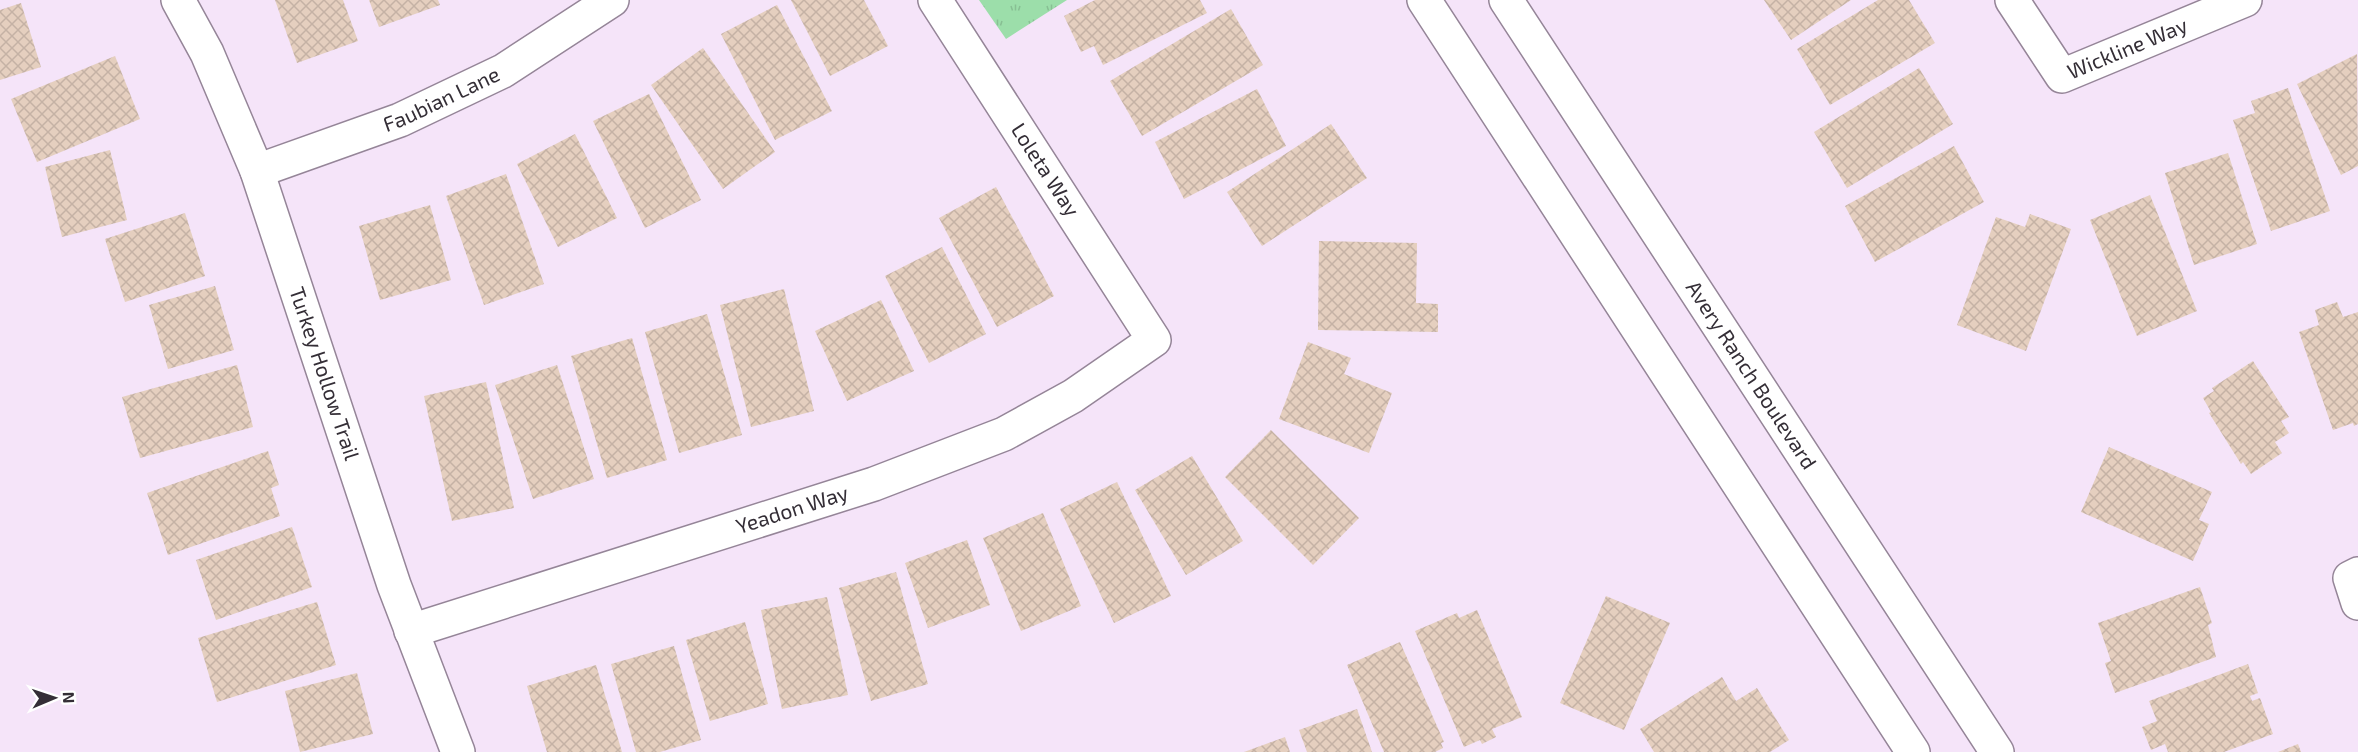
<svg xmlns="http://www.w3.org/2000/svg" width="2358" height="752" viewBox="0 0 2358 752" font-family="'Exo 2',sans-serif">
<defs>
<pattern id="park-tufts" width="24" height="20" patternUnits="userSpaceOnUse" patternTransform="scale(1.5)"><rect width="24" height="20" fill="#9cdeaa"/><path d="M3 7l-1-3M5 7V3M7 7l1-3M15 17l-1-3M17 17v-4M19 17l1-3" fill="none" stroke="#87bf93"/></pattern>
<pattern id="building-cross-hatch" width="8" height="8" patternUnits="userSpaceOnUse" patternTransform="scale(1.5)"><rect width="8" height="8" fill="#e5cfbf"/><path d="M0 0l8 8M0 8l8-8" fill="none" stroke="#c5b2a5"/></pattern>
</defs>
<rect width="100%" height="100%" fill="#f5e4f9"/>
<path fill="url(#park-tufts)" d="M979 0H1067L1006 39Z"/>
<g fill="url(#building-cross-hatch)">
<path d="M275 0H343L358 41 297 63Z"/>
<path d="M369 0H438L440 5 379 27Z"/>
<path d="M791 0H864L888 46 830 76Z"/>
<path d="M1095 0H1200L1207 13 1103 65 1094 46 1081 52 1064 16Z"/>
<path d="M1764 0H1851L1791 40Z"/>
<path d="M1878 0H1909L1935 43 1830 105 1797 49Z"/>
<path d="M21 3 41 67 0 80V10Z"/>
<path d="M777 5 832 111 775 140 721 34Z"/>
<path d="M1231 9 1263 65 1142 136 1110 81Z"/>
<path d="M703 48 775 152 723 189 651 85Z"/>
<path d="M2357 54 2358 166 2341 175 2297 84Z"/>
<path d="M115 56 140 119 37 162 11 99Z"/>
<path d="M1919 68 1953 124 1847 188 1814 132Z"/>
<path d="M2288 88 2330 211 2271 231 2233 120 2255 113 2251 101Z"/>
<path d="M1257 89 1286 146 1184 199 1155 142Z"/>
<path d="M649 94 701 200 645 228 593 121Z"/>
<path d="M1331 124 1367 178 1262 246 1227 192Z"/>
<path d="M575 134 617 218 558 247 517 164Z"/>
<path d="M1954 146 1984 202 1875 262 1845 206Z"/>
<path d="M110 150 127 220 62 237 45 167Z"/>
<path d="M2228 153 2257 244 2194 265 2165 173Z"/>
<path d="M506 174 544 284 484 305 446 196Z"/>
<path d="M996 187 1054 296 997 327 939 218Z"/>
<path d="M2150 195 2197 311 2137 336 2090 220Z"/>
<path d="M430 205 451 280 380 300 359 226Z"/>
<path d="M185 213 205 276 125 302 105 239Z"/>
<path d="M2030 214 2071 229 2026 351 1957 325 1996 217 2025 227Z"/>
<path d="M1319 241 1417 243 1416 303 1438 304V332L1318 330Z"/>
<path d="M942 247 986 334 929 363 885 276Z"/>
<path d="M215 286 234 350 168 369 149 305Z"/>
<path d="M784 289 814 411 751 427 720 305Z"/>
<path d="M881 300 914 371 847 401 815 331Z"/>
<path d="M2337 302 2343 317 2358 312V424L2354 426 2353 423 2333 430 2299 332 2319 325 2315 310Z"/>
<path d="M707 314 742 435 679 453 645 332Z"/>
<path d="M632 338 667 460 607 478 571 356Z"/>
<path d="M1308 342 1351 358 1344 374 1392 393 1369 453 1279 419Z"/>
<path d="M2253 361 2289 417 2281 421 2289 433 2275 442 2282 453 2251 474 2243 462 2241 464 2209 413 2211 412 2203 398 2214 391 2212 388Z"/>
<path d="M237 365 253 427 140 458 122 397Z"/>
<path d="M557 365 594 479 533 499 495 385Z"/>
<path d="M486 382 514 508 452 521 424 396Z"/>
<path d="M1271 430 1359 518 1313 565 1225 477Z"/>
<path d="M2109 447 2212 492 2199 520 2209 524 2193 561 2081 512Z"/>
<path d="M268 451 279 485 271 488 280 516 168 555 147 493Z"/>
<path d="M1192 456 1243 541 1186 575 1135 490Z"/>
<path d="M1117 482 1171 596 1114 623 1060 509Z"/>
<path d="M1043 513 1081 606 1021 631 983 538Z"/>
<path d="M292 527 312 587 216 620 196 560Z"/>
<path d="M967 540 990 605 928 628 905 563Z"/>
<path d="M896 572 928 684 871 701 839 588Z"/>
<path d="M2200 587 2212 623 2208 625 2216 657 2115 693 2105 663 2111 661 2098 623Z"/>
<path d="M1606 596 1670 623 1624 730 1560 703Z"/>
<path d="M827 597 848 695 782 709 761 610Z"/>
<path d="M317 602 336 665 217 702 198 638Z"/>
<path d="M1477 610 1522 717 1492 729 1496 737 1482 744 1480 740 1464 747 1415 631 1457 613 1459 618Z"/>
<path d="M745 622 768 704 710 721 686 640Z"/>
<path d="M1400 642 1444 742 1441 743 1443 748 1435 752H1384L1347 665Z"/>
<path d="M674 646 701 740 660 752H636L611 664Z"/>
<path d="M2248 664 2258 693 2250 696 2252 701 2260 698 2273 734 2224 752H2168L2165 744 2151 750 2142 727 2157 721 2149 701Z"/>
<path d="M596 665 622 752H547L527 686Z"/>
<path d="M357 673 373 734 300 752 285 691Z"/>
<path d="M1722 677 1736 701 1757 688 1789 740 1770 752H1654L1640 729Z"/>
<path d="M1357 709 1372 752H1307L1299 730Z"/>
<path d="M1285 737 1290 752H1244Z"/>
<path d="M2298 744 2301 752H2278Z"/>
</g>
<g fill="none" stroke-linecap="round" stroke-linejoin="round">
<g stroke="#958598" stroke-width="36">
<g id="street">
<path id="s1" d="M178 0 207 53 257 171 394 585 458 752"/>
<path id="s2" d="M2012 0 2062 76 2245 0"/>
<path id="s3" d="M257 171 400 120 503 71 612 0"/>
<path d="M2358 574 2350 578 2358 603"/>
<path id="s4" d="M411 631 874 484 1004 434 1073 396 1154 340 935 0"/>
</g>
</g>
<g stroke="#958598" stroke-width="36">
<g id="secondary">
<path d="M1424 0 1913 752"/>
<path id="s5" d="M1506 0 1997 752"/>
</g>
</g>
<use href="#street" stroke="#fff" stroke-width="33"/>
<use href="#secondary" stroke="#fff" stroke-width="33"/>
</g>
<g text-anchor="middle" stroke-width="4.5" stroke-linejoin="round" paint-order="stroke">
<g font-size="21" fill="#342e36" stroke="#fff">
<text dy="7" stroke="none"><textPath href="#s2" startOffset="162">Wickline Way</textPath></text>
<text dy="7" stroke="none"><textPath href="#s3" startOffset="198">Faubian Lane</textPath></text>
<text transform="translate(1045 170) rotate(57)" y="7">Loleta Way</text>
<text dy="7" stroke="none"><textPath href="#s1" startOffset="402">Turkey Hollow Trail</textPath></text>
<text dy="7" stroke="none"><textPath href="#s5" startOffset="448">Avery Ranch Boulevard</textPath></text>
<text dy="7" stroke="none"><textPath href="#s4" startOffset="400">Yeadon Way</textPath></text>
</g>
</g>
<g transform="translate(54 698) rotate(88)" stroke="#ffffff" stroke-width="4.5" paint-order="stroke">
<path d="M0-4.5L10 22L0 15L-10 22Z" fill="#342e36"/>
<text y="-9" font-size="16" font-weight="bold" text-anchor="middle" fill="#342e36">N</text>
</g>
</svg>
